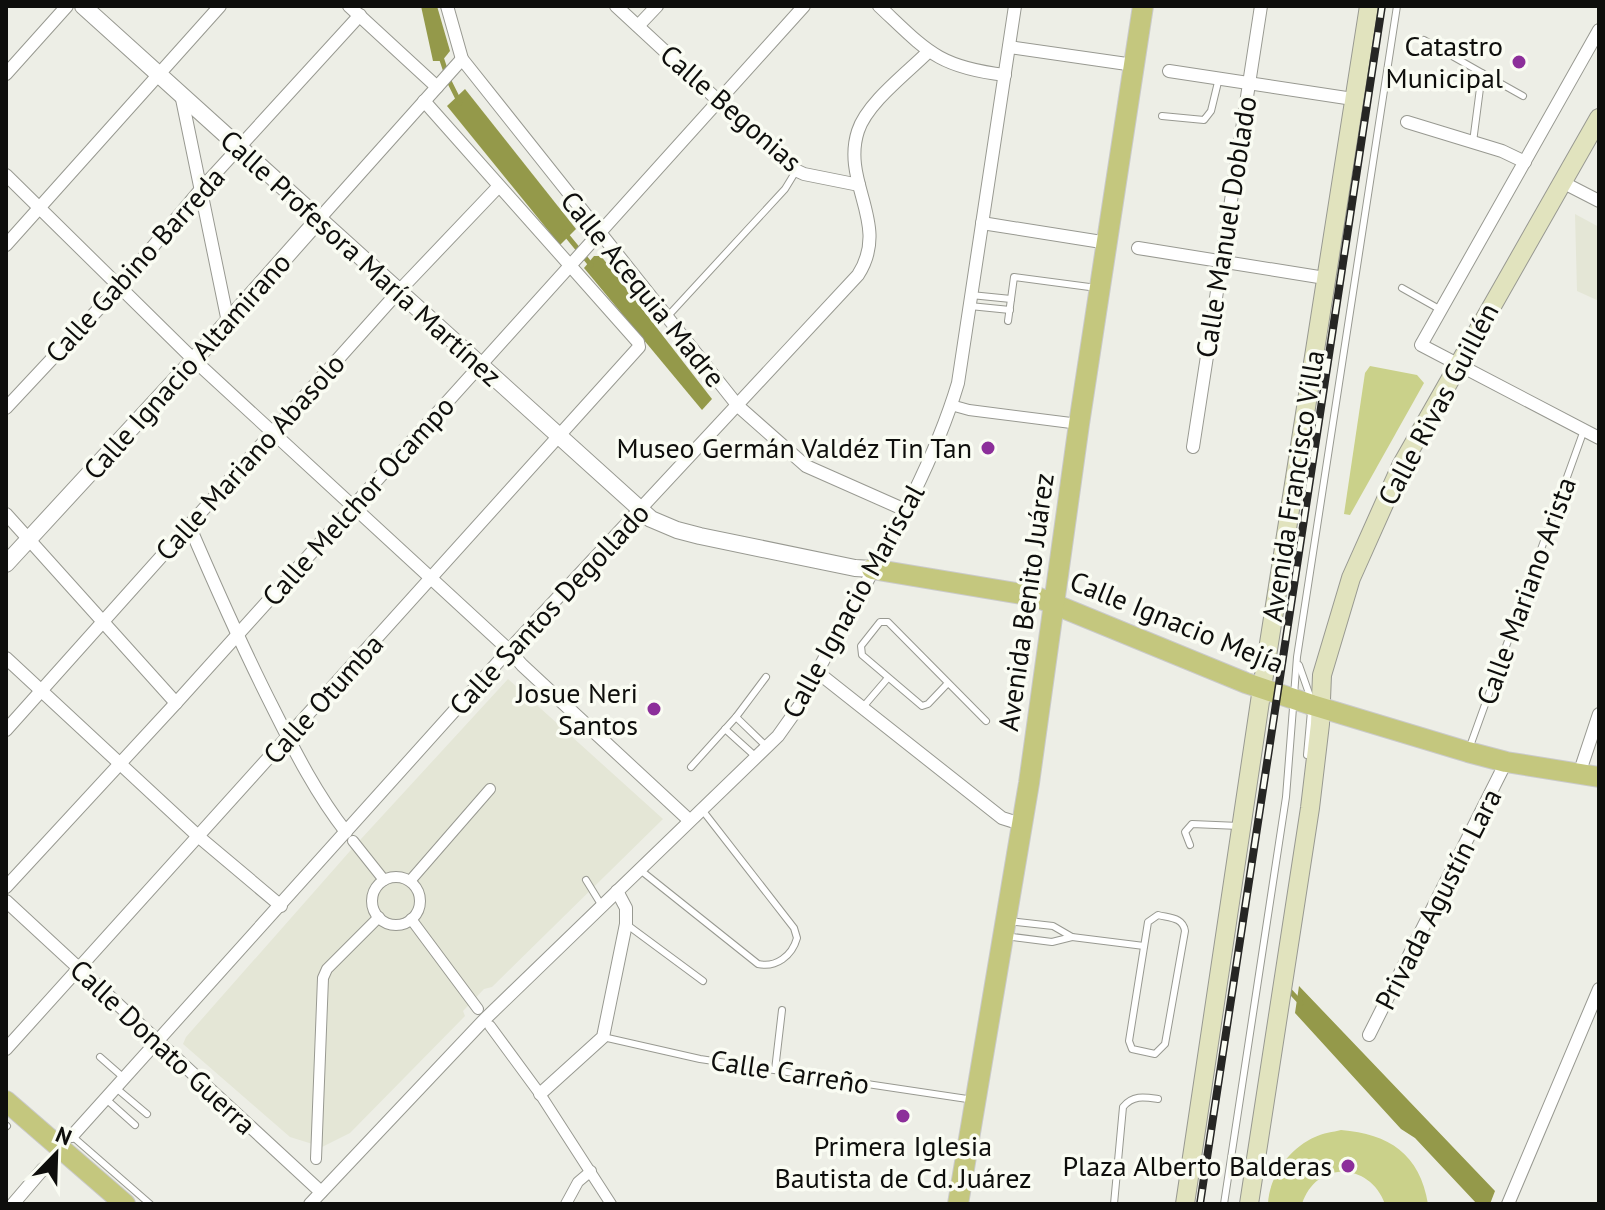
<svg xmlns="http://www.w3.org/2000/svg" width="1605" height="1210" viewBox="0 0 1605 1210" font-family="'PT Sans',sans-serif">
<rect width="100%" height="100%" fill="#edeee6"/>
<g fill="#e4e6d6">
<path d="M1575 214 1599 227V301L1577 291Z"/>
<path d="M508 679 663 819 492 987 484 989 463 1011 465 1016 350 1133 322 1147 290 1137 183 1044 186 1037 350 851Z"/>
</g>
<g fill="#cad18a">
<path d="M1370 366 1417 375 1424 383 1350 515 1344 514 1365 373Z"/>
<path d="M1341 1130C1389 1134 1420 1154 1428 1204H1385C1370 1162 1316 1160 1302 1204H1268C1269 1176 1290 1148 1315 1137 1323 1133 1333 1132 1341 1130Z"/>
</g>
<g fill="#94994a">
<path d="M421 6H437L450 51 442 61H433Z"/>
<path d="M465 89 576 229 560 245 447 106Z"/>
<path d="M594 256H601L712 399 702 410 584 268Z"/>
<path d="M1299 986 1495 1191 1490 1204H1477L1415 1138 1401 1129 1295 1013Z"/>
</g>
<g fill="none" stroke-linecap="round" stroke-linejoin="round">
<g stroke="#94994a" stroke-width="5">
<path d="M441 57 449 81 460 103"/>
<path d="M564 232 591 265"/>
<path d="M1288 989 1301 1003"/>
</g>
<g stroke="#989991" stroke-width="8">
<g id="service">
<path d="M1424 40 1482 73"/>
<path d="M1162 116 1204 120 1211 111 1219 78"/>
<path d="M1473 142 1482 73 1523 96"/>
<path d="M1402 288 1441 310"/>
<path d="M971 295 1011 299"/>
<path d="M970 306 1010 310"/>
<path d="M667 317 785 189 796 171"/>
<path d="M1008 321 1014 277 1097 288"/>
<path d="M1299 665 1311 699"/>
<path d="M948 683 928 704 922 706 862 655 861 646 880 622H888L986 721"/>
<path d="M863 707 887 679"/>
<path d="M736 717 767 747"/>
<path d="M725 729 755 756"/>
<path d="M1469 749 1584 430"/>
<path d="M1307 755 1311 711"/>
<path d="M691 767 736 717 766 677"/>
<path d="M1190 845 1185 832 1192 824 1239 826"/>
<path d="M639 869 758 964C776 968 792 956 797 938L794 928 703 811"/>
<path d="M586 880 602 906"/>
<path d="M1158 915C1169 918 1183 917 1185 931L1165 1044 1155 1054 1132 1049 1129 1041 1148 922Z"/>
<path d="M1008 921 1053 926 1072 937 1144 946"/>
<path d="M626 924 703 981"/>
<path d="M1005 936 1052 942 1072 937"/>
<path d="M603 1037 700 1059 974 1100"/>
<path d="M100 1057 124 1078"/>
<path d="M775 1070 782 1010"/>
<path d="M116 1088 147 1114"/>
<path d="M106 1099 135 1125"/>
<path d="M6 1127 7 1126"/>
<path d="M72 1136 150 1204"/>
<path d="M1114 1204 1123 1107C1133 1095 1144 1097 1158 1099"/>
<path d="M1224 1204 1286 797 1297 657 1397 6"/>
</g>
</g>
<g stroke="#989991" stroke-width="12">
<g id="pedestrian">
<path d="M951 405 969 410 1079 424"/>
<path d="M353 841 384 880"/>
<circle cx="396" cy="901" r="24"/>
<path d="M410 881 490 789"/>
<path d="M411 919 478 1009"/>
<path d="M490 1026 540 1094 611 1204"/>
<path d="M316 1159 323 978 327 969 379 917"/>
<path d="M566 1204 578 1182 591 1171"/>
</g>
</g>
<g stroke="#989991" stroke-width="14">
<g id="minor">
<path d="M349 6 437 87"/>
<path d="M447 6 462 59 738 406 806 466 903 509"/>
<path d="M616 6 791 168 804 174 859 185"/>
<path d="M879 6C926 50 937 67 1005 75"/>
<path d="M638 26 657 6"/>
<path d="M1599 30 1421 345 1599 438"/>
<path d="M1009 47 1134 65"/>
<path d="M1169 71 1353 99"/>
<path d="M6 74 67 6"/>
<path d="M181 94 228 322"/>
<path d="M1407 122 1502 151 1525 162"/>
<path d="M6 175 194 360 509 650 522 665 689 820"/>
<path d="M1562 182 1599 201"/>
<path d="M319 219 462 59"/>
<path d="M982 223 1108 243"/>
<path d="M6 245 220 6"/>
<path d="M1138 248 1325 278"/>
<path d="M6 408 120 286 201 189 360 15"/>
<path d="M1193 447 1261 6"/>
<path d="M6 514 176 703"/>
<path d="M189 525C216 588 243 649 274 710 295 752 317 795 346 832"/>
<path d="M6 658 199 837 281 906"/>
<path d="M816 671 1002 818 1021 824"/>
<path d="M6 730 398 292 498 187"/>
<path d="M1579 774 1599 714"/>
<path d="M6 887 176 703 804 6"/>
<path d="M6 901 321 1192"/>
<path d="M1369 1035 1506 762"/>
<path d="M6 1049 639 347 638 342 424 101"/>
<path d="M540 1094 603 1037 626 924V908L617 891"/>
<path d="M72 1136 509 650 858 275C891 224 841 183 858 131 867 103 907 73 928 52"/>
<path d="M13 1204 43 1169"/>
<path d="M310 1204 485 1019 778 736 800 705C852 601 925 494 958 383L1015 6"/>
<path d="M1508 1204 1599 989"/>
</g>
</g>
<g stroke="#989991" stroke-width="18">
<g id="tertiary">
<path d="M83 6 651 519 677 530 700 536 855 568 872 569"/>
<path d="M6 564 194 360 319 219"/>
</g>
</g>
<g stroke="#989991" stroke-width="20">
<g id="secondary">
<path d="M1185 1204 1262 688 1369 6"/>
<path d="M1249 1204 1310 808 1320 724 1322 675 1351 578 1401 466 1599 118"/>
</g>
</g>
<g stroke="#cacaca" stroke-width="22">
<g id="primary">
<path d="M872 569 1034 596 1246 683 1312 705 1468 752 1506 762 1599 777"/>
<path d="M6 1101 125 1204"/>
<path d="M958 1204 1029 783 1079 424 1143 6"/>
</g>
</g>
<use href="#service" stroke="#fff" stroke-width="6"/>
<use href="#pedestrian" stroke="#fff" stroke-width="10"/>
<use href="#minor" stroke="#fff" stroke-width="12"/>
<use href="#tertiary" stroke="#fff" stroke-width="16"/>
<use href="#secondary" stroke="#e1e3be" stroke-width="18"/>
<use href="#primary" stroke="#c4c77e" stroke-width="20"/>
<g stroke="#262624" stroke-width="8">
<path id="rail" d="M1200 1204 1382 6"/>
</g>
<use href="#rail" stroke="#fafcf3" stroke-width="5" stroke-dasharray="15" stroke-linecap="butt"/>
</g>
<g fill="#8c2f9a" stroke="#fafcf3" stroke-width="3">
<circle cx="1519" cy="62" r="8"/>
<circle cx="988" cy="448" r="8"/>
<circle cx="654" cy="709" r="8"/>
<circle cx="903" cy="1116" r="8"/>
<circle cx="1348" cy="1166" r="8"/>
</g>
<g text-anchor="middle" stroke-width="7" stroke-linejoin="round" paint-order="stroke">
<g font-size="28" fill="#0e0e0c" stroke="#fafcf3" text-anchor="end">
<text x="1503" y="56">Catastro<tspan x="1503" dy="32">Municipal</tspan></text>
<text x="972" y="458">Museo Germán Valdéz Tin Tan</text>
<text x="638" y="703">Josue Neri<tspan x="638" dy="32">Santos</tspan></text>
<text x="903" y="1156" text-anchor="middle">Primera Iglesia<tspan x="903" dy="32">Bautista de Cd. Juárez</tspan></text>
<text x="1332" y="1176">Plaza Alberto Balderas</text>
</g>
<g font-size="28" fill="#0e0e0c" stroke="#fafcf3">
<text transform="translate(731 108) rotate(41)" y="10">Calle Begonias</text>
<text transform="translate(1226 227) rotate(-81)" y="10">Calle Manuel Doblado</text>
<text transform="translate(361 258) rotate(42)" y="10">Calle Profesora María Martínez</text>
<text transform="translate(135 265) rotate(-48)" y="10">Calle Gabino Barreda</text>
<text transform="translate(643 289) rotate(51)" y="10">Calle Acequia Madre</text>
<text transform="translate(187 366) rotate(-48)" y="10">Calle Ignacio Altamirano</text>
<text transform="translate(1438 404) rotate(-62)" y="10">Calle Rivas Guillén</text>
<text transform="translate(250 457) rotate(-48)" y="10">Calle Mariano Abasolo</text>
<text transform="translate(1293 486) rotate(-81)" y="10">Avenida Francisco Villa</text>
<text transform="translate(358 501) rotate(-48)" y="10">Calle Melchor Ocampo</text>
<text transform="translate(1526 591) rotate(-70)" y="10">Calle Mariano Arista</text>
<text transform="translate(853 601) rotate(-61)" y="10">Calle Ignacio Mariscal</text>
<text transform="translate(1026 602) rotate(-82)" y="10">Avenida Benito Juárez</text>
<text transform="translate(549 609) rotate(-47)" y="10">Calle Santos Degollado</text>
<text transform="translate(1177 622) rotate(22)" y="10">Calle Ignacio Mejía</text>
<text transform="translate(323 699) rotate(-48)" y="10">Calle Otumba</text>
<text transform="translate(1438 899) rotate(-63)" y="10">Privada Agustín Lara</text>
<text transform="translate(163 1047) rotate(43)" y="10">Calle Donato Guerra</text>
<text transform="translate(790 1072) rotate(9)" y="10">Calle Carreño</text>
</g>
</g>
<rect width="1605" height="1210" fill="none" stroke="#0e0e0c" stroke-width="16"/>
<g transform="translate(56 1154) rotate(23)" stroke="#fafcf3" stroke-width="6" paint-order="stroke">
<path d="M0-6L14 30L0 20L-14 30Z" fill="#0e0e0c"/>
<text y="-12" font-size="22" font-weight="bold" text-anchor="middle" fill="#0e0e0c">N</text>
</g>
</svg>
